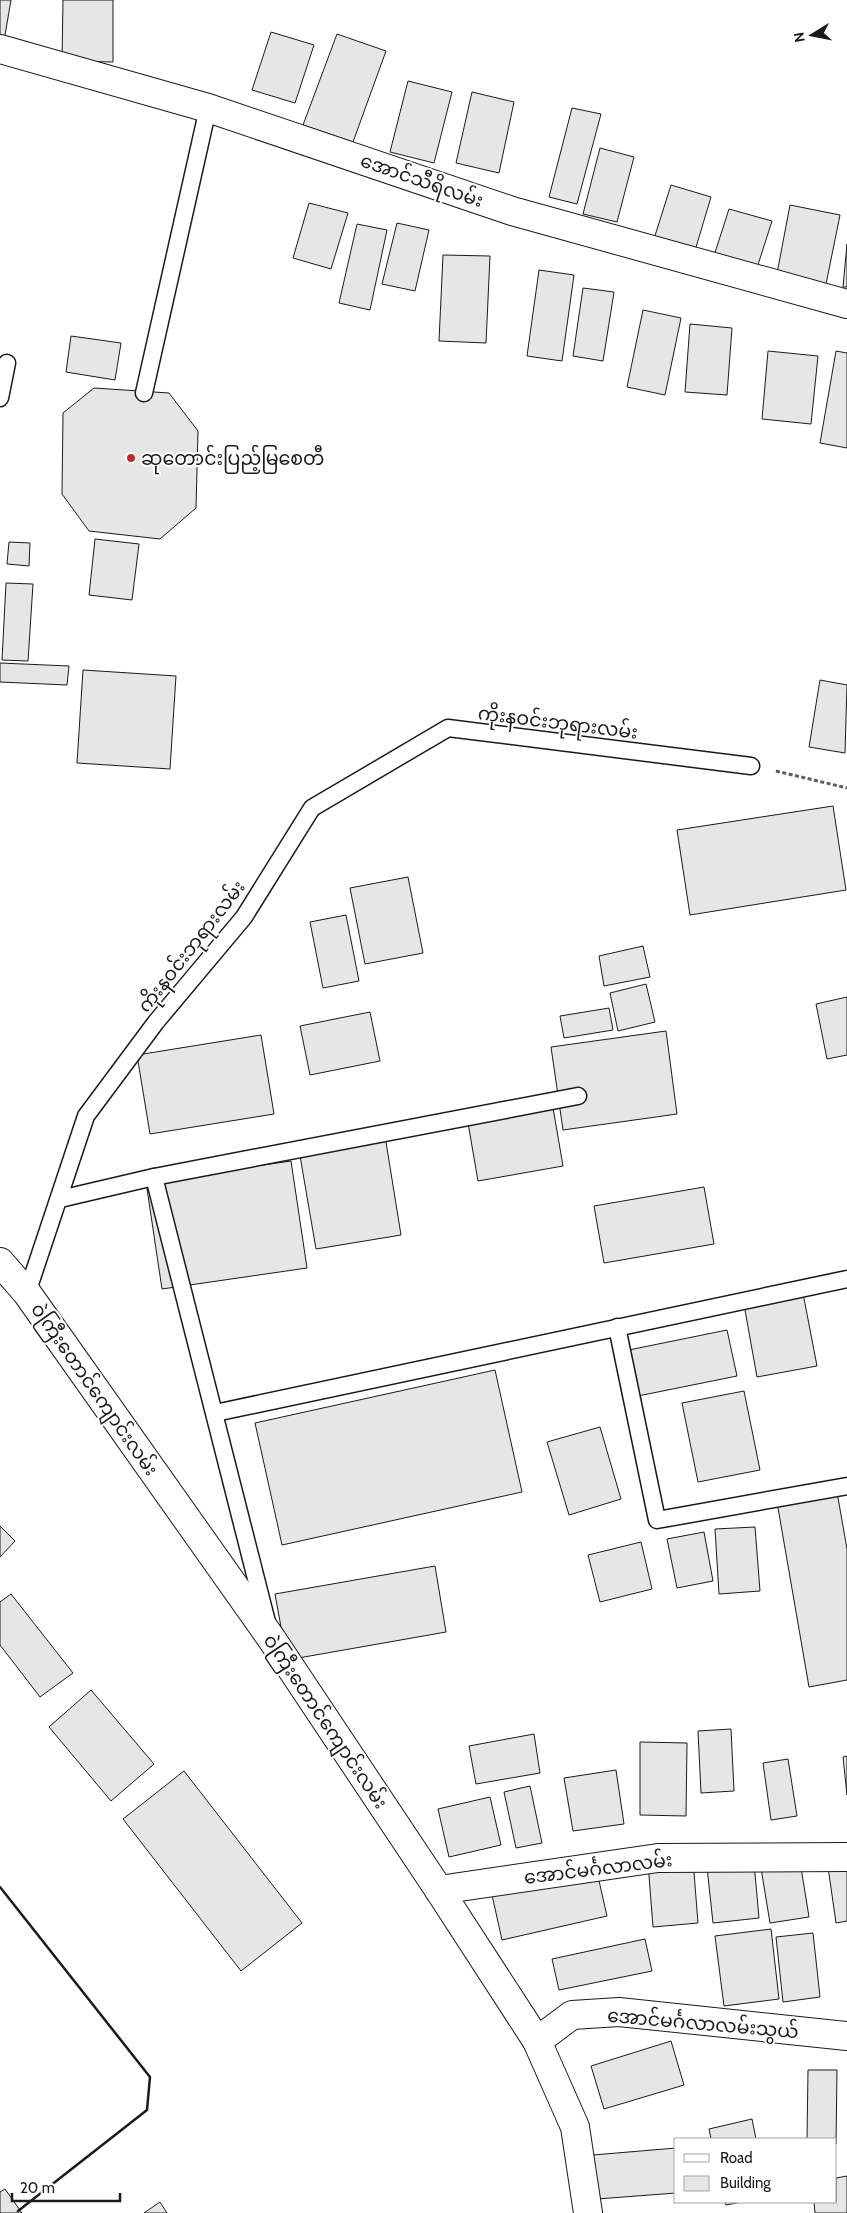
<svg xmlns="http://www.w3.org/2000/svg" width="847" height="2213" viewBox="0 0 847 2213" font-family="Cabin,'Noto Sans Myanmar',sans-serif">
<rect width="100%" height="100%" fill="#fff"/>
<g fill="#e6e6e6" stroke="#1a1a1a">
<path d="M0 0H11L4 41H0Z"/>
<path d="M63 0H113V62L62 61Z"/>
<path d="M271 32 314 45 295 103 252 90Z"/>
<path d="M337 34 386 51 353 142 303 125Z"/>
<path d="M408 81 452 92 434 163 390 152Z"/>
<path d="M472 92 514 102 499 173 456 163Z"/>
<path d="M572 108 601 114 577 204 549 197Z"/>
<path d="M600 148 634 157 617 222 583 214Z"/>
<path d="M671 185 711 197 694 254 653 242Z"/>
<path d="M309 203 348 213 331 269 293 258Z"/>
<path d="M790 205 840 215 824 294 775 284Z"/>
<path d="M729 209 772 221 756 271 713 259Z"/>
<path d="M397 223 429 230 415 291 382 284Z"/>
<path d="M357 224 387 230 370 310 339 303Z"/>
<path d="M847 244V287H843Z"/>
<path d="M443 255 490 256 486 343 439 341Z"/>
<path d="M539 270 574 275 562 361 527 356Z"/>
<path d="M583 288 614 292 603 361 573 356Z"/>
<path d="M643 310 681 318 665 395 627 387Z"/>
<path d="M690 324 732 328 727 395 685 392Z"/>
<path d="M71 336 121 343 115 380 66 372Z"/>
<path d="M768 351 818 356 811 424 762 419Z"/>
<path d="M836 351 847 353V448L820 443Z"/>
<path d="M94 388 169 393 198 431 196 508 160 539 89 531 62 494 63 413Z"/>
<path d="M95 539 139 544 132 600 89 595Z"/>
<path d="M9 542 30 543 29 566 7 564Z"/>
<path d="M6 583 33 584 28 661 2 660Z"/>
<path d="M0 663 69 666 67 685 0 682Z"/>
<path d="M83 670 176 676 170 769 77 763Z"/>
<path d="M820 680 847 685 845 753 809 747Z"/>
<path d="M833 806 846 890 690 915 677 830Z"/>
<path d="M408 877 423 953 365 964 350 888Z"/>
<path d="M346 915 359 981 323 988 310 922Z"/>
<path d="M643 946 650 977 604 986 599 956Z"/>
<path d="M646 984 655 1022 618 1031 610 993Z"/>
<path d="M847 997V1055L827 1059 816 1004Z"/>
<path d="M609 1008 613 1030 564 1038 560 1016Z"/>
<path d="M370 1012 380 1061 310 1075 300 1026Z"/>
<path d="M666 1031 677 1114 563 1130 551 1047Z"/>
<path d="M261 1035 274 1114 150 1134 137 1055Z"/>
<path d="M552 1102 563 1166 478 1181 467 1117Z"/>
<path d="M385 1136 401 1235 316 1249 299 1150Z"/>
<path d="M291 1161 307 1268 162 1289 146 1182Z"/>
<path d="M704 1187 714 1244 604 1263 594 1206Z"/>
<path d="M802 1288 817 1366 757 1377 743 1299Z"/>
<path d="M727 1330 737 1376 623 1399 614 1353Z"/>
<path d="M495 1370 522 1492 282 1545 255 1423Z"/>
<path d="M744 1391 760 1470 698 1482 682 1403Z"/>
<path d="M600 1427 621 1499 569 1515 547 1442Z"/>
<path d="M837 1492 847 1549V1680L809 1687 777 1502Z"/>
<path d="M0 1526 15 1541 0 1557Z"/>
<path d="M755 1527 760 1591 719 1594 715 1529Z"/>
<path d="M704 1532 713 1581 677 1588 667 1539Z"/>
<path d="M641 1542 652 1589 600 1602 588 1555Z"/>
<path d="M435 1566 446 1632 287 1660 275 1594Z"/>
<path d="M11 1594 73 1673 40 1697 0 1645V1602Z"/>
<path d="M91 1690 154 1764 111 1801 49 1727Z"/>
<path d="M731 1729 734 1791 701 1793 698 1731Z"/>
<path d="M534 1734 540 1773 476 1784 469 1746Z"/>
<path d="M640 1742 687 1743 686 1816 640 1815Z"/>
<path d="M847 1756V1795L843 1757Z"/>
<path d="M788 1759 797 1816 771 1820 763 1763Z"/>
<path d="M616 1770 624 1824 573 1831 564 1778Z"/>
<path d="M184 1771 302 1923 241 1971 123 1819Z"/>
<path d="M530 1786 542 1843 516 1848 504 1792Z"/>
<path d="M490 1797 501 1845 449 1857 438 1809Z"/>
<path d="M799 1855 809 1917 770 1923 760 1862Z"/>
<path d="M847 1858V1921L836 1923 827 1860Z"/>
<path d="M693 1860 698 1923 653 1927 648 1863Z"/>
<path d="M754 1863 759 1918 713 1923 707 1867Z"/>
<path d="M597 1872 607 1916 502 1940 492 1895Z"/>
<path d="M771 1929 779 1999 724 2006 715 1936Z"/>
<path d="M813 1933 820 1997 783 2002 776 1937Z"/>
<path d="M645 1939 652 1971 559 1990 552 1959Z"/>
<path d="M671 2041 684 2085 604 2109 591 2066Z"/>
<path d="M808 2070H837L836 2144V2139H807Z"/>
<path d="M752 2119 756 2139H711L709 2129Z"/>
<path d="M676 2148V2193L597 2199 593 2155Z"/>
<path d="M847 2176V2213H815L814 2202H836V2178Z"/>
<path d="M5 2189 22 2213H0V2192Z"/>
<path d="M160 2202 167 2213H144Z"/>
<path d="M725 2202H742L726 2205Z"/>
</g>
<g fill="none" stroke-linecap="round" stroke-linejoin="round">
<g stroke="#1a1a1a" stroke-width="19">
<g id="service">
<path d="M144 393 208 108"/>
<path d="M0 398 7 363"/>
<path d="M154 1177 267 1622"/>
<path d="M60 1199 154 1177 578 1096"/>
<path d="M27 1293 86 1116 156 1022 244 917 312 808 448 728 751 766"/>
<path d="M617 1327 657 1520 847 1486"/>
<path d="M215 1413 847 1279"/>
</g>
</g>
<g stroke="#1a1a1a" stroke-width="30">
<g id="minor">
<path d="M0 49 208 108 512 211 847 304"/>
<path d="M0 1262 27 1293 271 1638 439 1890 537 2041 575 2127 588 2213"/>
<path d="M439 1890 658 1858 847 1857"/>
<path d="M537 2041 572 2015 619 2012 847 2036"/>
</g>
</g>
<path stroke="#5f5f5f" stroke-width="3" stroke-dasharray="4 2.5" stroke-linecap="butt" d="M776 771 847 788"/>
<use href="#service" stroke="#fff" stroke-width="16"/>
<use href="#minor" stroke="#fff" stroke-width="28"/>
<path stroke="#1a1a1a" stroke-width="2.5" d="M0 1887 150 2077 147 2110 18 2211"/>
</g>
<circle fill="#c62828" stroke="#fff" stroke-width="2" cx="131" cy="458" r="5"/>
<g text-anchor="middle" stroke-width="4" stroke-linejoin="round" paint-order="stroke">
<g font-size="19" fill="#1a1a1a" stroke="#fff">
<text transform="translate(422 180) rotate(19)" y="7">အောင်သီရိလမ်း</text>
<text transform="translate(558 722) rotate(7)" y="7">ကိုးနဝင်းဘုရားလမ်း</text>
<text transform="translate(191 946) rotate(-52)" y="7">ကိုးနဝင်းဘုရားလမ်း</text>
<text transform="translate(95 1389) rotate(55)" y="7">ဝဲကြီးတောင်ကျောင်းလမ်း</text>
<text transform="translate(326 1721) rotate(56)" y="7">ဝဲကြီးတောင်ကျောင်းလမ်း</text>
<text transform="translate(598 1868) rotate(-7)" y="7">အောင်မင်္ဂလာလမ်း</text>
<text transform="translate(703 2023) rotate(5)" y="7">အောင်မင်္ဂလာလမ်းသွယ်</text>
</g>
<g font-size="19" fill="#1a1a1a" stroke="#fff" text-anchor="start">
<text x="141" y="465">ဆုတောင်းပြည့်မြစေတီ</text>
</g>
</g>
<rect x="674" y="2138" width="162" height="65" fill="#ffffff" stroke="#a3a3a3"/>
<rect x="684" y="2154" width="25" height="8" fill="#ffffff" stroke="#a3a3a3"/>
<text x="720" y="2163" font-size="15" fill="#1a1a1a">Road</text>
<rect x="684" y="2176" width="25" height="15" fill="#e6e6e6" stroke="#a3a3a3"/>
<text x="720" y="2188" font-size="15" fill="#1a1a1a">Building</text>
<g transform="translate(812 35) rotate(260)" stroke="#ffffff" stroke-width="4" paint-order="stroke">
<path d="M0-4L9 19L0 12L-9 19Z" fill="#1a1a1a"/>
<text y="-8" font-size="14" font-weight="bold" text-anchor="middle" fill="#1a1a1a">N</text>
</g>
<path d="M12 2193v8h108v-8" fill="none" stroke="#1a1a1a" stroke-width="2.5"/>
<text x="20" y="2193" font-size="15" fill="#1a1a1a" stroke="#ffffff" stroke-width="4" paint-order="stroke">20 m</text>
</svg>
